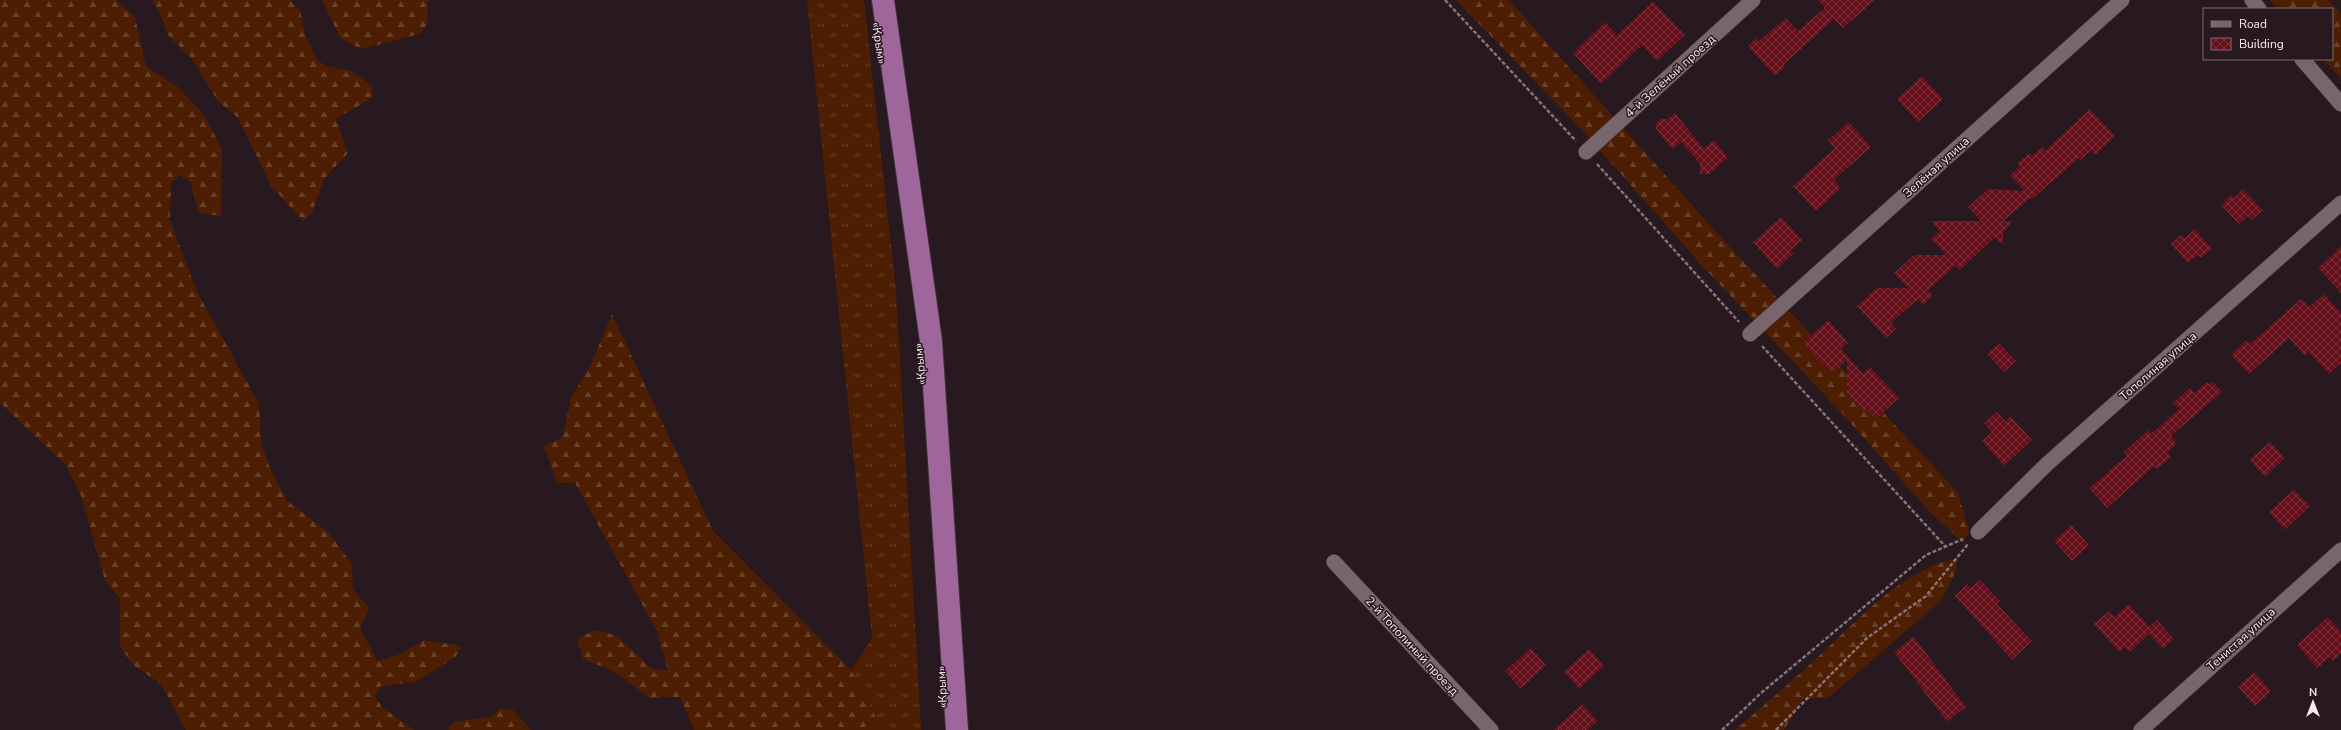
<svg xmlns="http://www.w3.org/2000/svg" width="2341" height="730" viewBox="0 0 2341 730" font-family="'Nunito Sans',sans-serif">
<defs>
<pattern id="grass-tufts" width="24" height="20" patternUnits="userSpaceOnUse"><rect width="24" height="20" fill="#4e1e02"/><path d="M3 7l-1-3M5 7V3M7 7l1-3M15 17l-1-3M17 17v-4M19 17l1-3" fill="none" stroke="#683f27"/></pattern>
<pattern id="forest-firs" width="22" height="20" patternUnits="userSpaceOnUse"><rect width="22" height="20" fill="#4e1e02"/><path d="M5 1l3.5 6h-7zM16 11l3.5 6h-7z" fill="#683f27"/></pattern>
<pattern id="building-cross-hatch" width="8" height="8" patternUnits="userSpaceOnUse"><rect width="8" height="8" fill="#66101b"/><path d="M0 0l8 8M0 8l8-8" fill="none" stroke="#7d333c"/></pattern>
</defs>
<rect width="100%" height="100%" fill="#28181f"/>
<path fill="url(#grass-tufts)" d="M807 0H864L896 291 921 730H882L851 670 872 638Z"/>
<g fill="url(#forest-firs)">
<path d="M0 0H116L135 17 146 66 178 87 205 116 222 150 221 216 199 213 190 181 180 175 171 183 170 220 197 292 259 404 261 442 269 466 287 501 328 532 352 564 353 589 369 608 360 628 377 661 401 654 424 640 461 646 456 656 416 682 381 686 375 696 382 707 414 730H186L161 684 133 665 120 646V599L105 580 81 496 66 465 0 403Z"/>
<path d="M151 0H290L300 10 305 35 316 59 326 66 351 71 372 86V98L336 119 348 153 324 179 312 213 303 221 272 187 238 118 218 101 192 59 167 34 159 11Z"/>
<path d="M322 0H428L427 25 420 34 361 49 341 39Z"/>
<path d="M1456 0H1509L1716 232 1958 493 1969 531 1963 543 1927 509 1839 410 1706 270 1581 129Z"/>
<path d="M2270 0H2328L2341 13V78L2323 59H2332V9H2278Z"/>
<path d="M612 314 713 531 851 670 882 730H694L680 697 650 698 613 671 583 659 577 638 597 630 617 636 652 669 668 670 656 629 575 483H557L544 446 563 437 571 397 589 369Z"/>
<path d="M1957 558 1956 571 1941 601 1828 698 1803 699 1784 730H1735C1764 706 1792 681 1820 655 1860 618 1902 570 1957 558Z"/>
<path d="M500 709 513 710 531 730H448L453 722 491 717Z"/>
</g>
<g fill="url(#building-cross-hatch)">
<path d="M1818 0H1875L1843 28 1834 19 1783 65 1785 67 1775 76 1748 46 1756 38 1759 41 1786 18 1798 31 1825 8Z"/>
<path d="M1653 2 1685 35 1657 61 1642 45 1601 84 1573 53 1605 22 1617 35Z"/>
<path d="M1922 76 1943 99 1918 122 1897 99Z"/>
<path d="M2090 109 2115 136 2095 155 2091 150 2081 160 2079 158 2032 199 2030 198 2003 221H2012L2003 233V245L1995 237 1960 270 1955 266 1928 290 1933 296 1923 305 1918 299 1891 323 1896 329 1886 338 1857 306 1877 288H1908L1894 273 1914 255H1946L1931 239 1940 231 1931 221H1981L1968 207 1988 189 2024 191 2010 175 2020 166 2018 163 2029 154 2032 156 2042 147 2045 151Z"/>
<path d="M1675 113 1704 149 1714 140 1728 158 1709 174H1700V164L1681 142 1672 149 1656 129V123L1661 119H1667Z"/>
<path d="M1849 122 1871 147 1834 180 1841 188 1816 211 1793 186 1835 148 1828 140Z"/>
<path d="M2243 189 2263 210 2252 220 2248 216 2239 224 2221 205 2231 195 2234 198Z"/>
<path d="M1781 217 1802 240 1791 250 1794 253 1777 269 1753 242Z"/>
<path d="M2195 229 2212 249 2201 258 2198 255 2188 263 2171 244 2181 235 2185 238Z"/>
<path d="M2341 246V293L2318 268Z"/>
<path d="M2324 294 2341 313V363L2329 374 2309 352 2305 356 2289 338 2249 374 2231 355 2246 340 2250 344 2301 299 2309 307Z"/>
<path d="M1828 320 1848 343 1841 349 1863 374 1870 367 1899 398 1876 419 1867 410 1865 412 1847 393V360L1833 373 1825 364 1823 366 1803 343Z"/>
<path d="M1999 343 2016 361 2004 372 1987 354Z"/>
<path d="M2212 381 2222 392 2171 436 2177 443 2167 453 2171 457 2157 469 2154 466 2107 508 2089 488 2127 456 2124 452 2148 430 2151 434 2179 409 2173 403 2190 388 2194 393 2207 382 2209 384Z"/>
<path d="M1997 412 2005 421 2010 416 2032 440 2004 466 1982 441 1992 432 1984 423Z"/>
<path d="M2270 442 2285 458 2265 477 2250 460Z"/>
<path d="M2294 490 2310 506 2285 530 2269 512Z"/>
<path d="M2071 525 2089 545 2072 561 2054 541Z"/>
<path d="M1980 580 2000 601 1997 604 2032 641 2012 660 1955 596 1967 584 1971 588Z"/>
<path d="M2129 604 2149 627 2157 620 2174 639 2163 649 2149 634 2130 652 2125 647 2119 652 2094 624 2109 611 2114 617Z"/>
<path d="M2328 617 2341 632V653L2333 661 2330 657 2317 668 2297 645Z"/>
<path d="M1914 637 1966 707 1947 722 1894 652Z"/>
<path d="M1531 648 1546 665 1521 689 1505 671Z"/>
<path d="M1589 649 1604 666 1579 689 1564 672Z"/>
<path d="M2254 672 2271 691 2255 706 2238 687Z"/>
<path d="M1582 704 1598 721 1588 730H1554Z"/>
</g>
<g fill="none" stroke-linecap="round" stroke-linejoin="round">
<g stroke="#3e3237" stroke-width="16">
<g id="minor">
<path d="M2252 0 2259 9"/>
<path d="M2302 59 2341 104"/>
<path d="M1586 152 1753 0"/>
<path d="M1750 334 2122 0"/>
<path d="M1978 532 2047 464 2341 203"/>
<path d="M1334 562 1491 730"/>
<path d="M2141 730 2341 550"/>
</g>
</g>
<g stroke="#3e3237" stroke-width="24">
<path id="trunk" d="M883 0 931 341 957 730"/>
</g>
<g stroke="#83757a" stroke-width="2.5" stroke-dasharray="4 2" stroke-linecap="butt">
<path d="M1445 0 1576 141"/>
<path d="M1597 164 1739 322"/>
<path d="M1762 346 1945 546"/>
<path d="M1722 730 1761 693 1926 555 1963 539"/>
<path d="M1776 730 1867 638 1926 596 1968 544"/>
</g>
<use href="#minor" stroke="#79656c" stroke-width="15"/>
<use href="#trunk" stroke="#9e669a" stroke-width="22"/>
</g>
<g text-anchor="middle" stroke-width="3" stroke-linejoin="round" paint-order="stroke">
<g font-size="12" fill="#f8ecf0" stroke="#28181f">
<text transform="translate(879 43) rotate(82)" y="4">«Крым»</text>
<text transform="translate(1670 76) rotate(-42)" y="4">4-й Зелёный проезд</text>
<text transform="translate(1936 167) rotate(-42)" y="4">Зелёная улица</text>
<text transform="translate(920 364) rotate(-95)" y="4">«Крым»</text>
<text transform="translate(2158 366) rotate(-41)" y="4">Тополиная улица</text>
<text transform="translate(2241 639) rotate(-42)" y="4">Тенистая улица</text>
<text transform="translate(1412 646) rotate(47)" y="4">2-й Тополиный проезд</text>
<text transform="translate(942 687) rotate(-93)" y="4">«Крым»</text>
</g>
</g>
<rect x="2203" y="8" width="130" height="52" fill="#28181f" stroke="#7b6d73"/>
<rect x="2211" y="21" width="20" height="6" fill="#79656c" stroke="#7b6d73"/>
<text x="2239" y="28" font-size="12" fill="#f8ecf0">Road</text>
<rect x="2211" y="38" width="20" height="12" fill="url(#building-cross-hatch)" stroke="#7b6d73"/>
<text x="2239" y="48" font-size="12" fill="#f8ecf0">Building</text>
<g transform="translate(2313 702)" stroke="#28181f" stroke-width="3" paint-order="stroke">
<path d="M0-3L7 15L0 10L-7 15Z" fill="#f8ecf0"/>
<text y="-6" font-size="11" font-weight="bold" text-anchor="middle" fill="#f8ecf0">N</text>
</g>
</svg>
